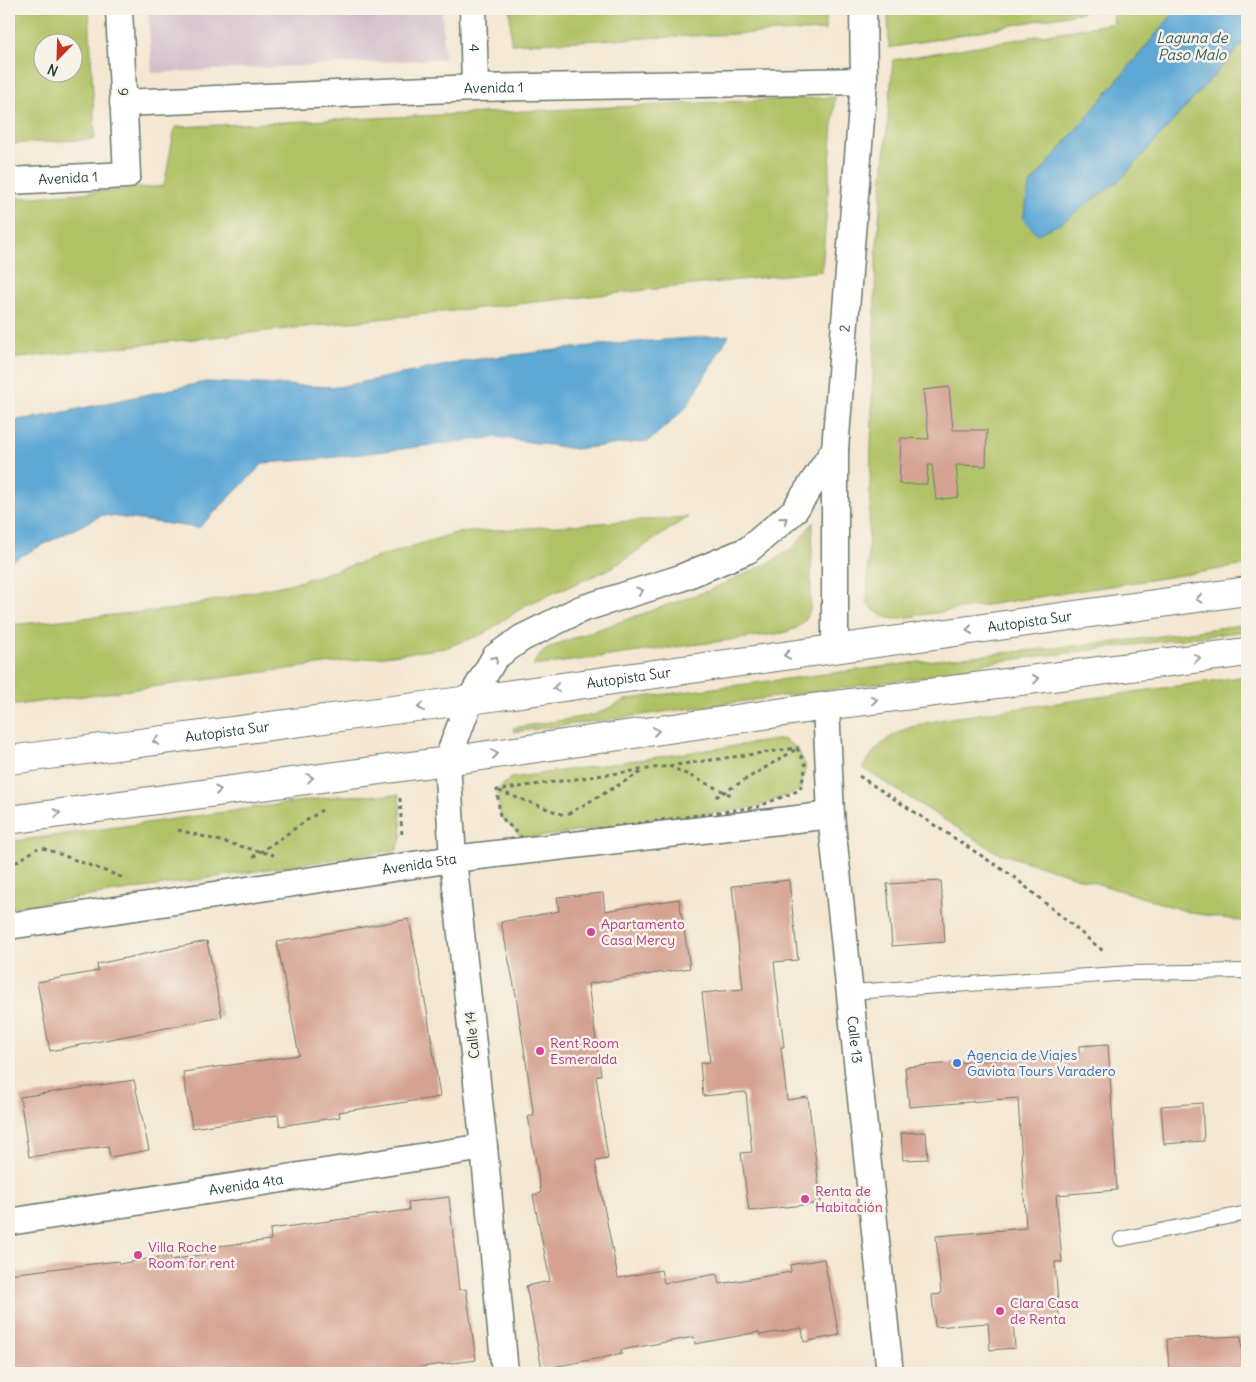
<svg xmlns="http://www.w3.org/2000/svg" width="1256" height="1382" viewBox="0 0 1256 1382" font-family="Delius,sans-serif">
<rect width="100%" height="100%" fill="#f7f3e8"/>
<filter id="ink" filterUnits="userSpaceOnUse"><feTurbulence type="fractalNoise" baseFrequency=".02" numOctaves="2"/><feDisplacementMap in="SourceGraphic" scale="10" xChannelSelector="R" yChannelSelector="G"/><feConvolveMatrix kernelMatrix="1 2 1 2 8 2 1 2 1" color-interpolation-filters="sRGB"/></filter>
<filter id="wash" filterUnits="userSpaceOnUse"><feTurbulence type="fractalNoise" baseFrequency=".0096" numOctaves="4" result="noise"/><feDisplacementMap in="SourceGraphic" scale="20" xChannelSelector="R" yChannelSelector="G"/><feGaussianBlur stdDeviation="1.12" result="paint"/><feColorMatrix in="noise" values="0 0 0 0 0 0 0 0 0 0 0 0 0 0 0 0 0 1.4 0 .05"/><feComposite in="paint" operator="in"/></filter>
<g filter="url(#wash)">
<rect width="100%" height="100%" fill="#f4e6d1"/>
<path fill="#d1bdca" d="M148 9H442L444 59 152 73Z"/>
<g fill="#b0c265" stroke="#68804c" fill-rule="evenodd">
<path d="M9 9H89L95 139 9 144ZM72 42V72H42V42Z"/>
<path d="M510 9H826V30L511 44Z"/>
<path d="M888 9H1083V12L889 48Z"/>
<path d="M1113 9H1177L1029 186 1121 179 1247 39V565L895 619C883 618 875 612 867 603L876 256 893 60 1114 23Z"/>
<path d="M835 97 822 271 9 359V199L164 186 175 127Z"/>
<path d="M688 517 610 569 526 605 483 634 445 648 9 706V625L174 609 298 582 455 533Z"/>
<path d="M813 522 810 610C804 625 799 628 783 633L533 666C538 652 550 648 562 642L710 590 773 561 796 545Z"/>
<path d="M1247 624V631L985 663 948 674 514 732 513 728 594 715 628 699 943 659 1124 641Z"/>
<path d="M1247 676V922L1192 913 996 852 862 768C887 730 908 726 950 718Z"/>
<path d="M783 739 797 748 806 766 800 790 757 807 523 839 500 816 497 790 511 778Z"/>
<path d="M399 795 402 835 397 850 9 908V842L339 796Z"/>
</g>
<g fill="#5da8d5" stroke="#3e7284">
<path d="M1177 9H1247V39L1121 179 1060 224 1037 234 1023 219 1029 186Z"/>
<path d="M729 335 686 408 649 441 575 449 497 437 321 459 264 463 199 528 102 515 9 562V421L45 416 205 382 338 387 471 360 599 345Z"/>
</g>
<g id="blocks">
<g fill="#d5a192">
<path d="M949 387 953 430H987L986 466 956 465 959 497 936 500 932 465H928L927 484H899L901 438 929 439 923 390Z"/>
<path d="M789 880 798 960 774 962 784 1047H781L787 1100 808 1097 821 1203 749 1211 741 1153 752 1152 746 1092 703 1096 700 1063 710 1062 702 993 743 989 732 886Z"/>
<path d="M941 881 945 942 892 946 887 884Z"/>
<path d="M603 893 605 911 679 899 690 968 588 984 601 1075 596 1076 608 1159 595 1161 618 1278 661 1270 664 1283 717 1274 719 1284 791 1272 790 1265 824 1259 839 1335 804 1342 802 1328 760 1335 759 1332 695 1344 694 1337 621 1350 622 1354 542 1369 526 1286 550 1281 533 1195 541 1193 528 1116H534L516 995 501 922 559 911 557 897Z"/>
<path d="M409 919 427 1011 440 1097 339 1112 340 1117 280 1126 278 1115 192 1128 183 1072 299 1055 277 942Z"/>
<path d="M207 941 222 1017 50 1051 37 982 98 971 97 964Z"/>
<path d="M1108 1044 1117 1190 1056 1195 1062 1262H1055L1059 1317 1013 1321 1015 1348 990 1350 988 1323 935 1327 932 1295 941 1294 936 1236 1026 1228 1018 1098 909 1107 905 1067 1079 1053V1046Z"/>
<path d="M134 1080 149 1150 110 1157 108 1146 29 1157 20 1097Z"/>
<path d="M1202 1103 1204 1141 1164 1144 1161 1106Z"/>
<path d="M926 1132 928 1159 903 1160 901 1133Z"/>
<path d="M449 1197 459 1290 466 1289 476 1360 373 1373H9V1274L118 1261 119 1264 170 1255 171 1260 211 1253 210 1247 271 1240 270 1229 409 1210 408 1202Z"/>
<path d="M1241 1336 1243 1373H1169L1167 1339Z"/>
</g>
</g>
</g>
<g filter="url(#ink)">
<use href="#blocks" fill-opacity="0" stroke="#6a786b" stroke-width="1"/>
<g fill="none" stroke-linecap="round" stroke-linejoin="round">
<g stroke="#6a786b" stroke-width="16">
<g id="service">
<path d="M851 992 1131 973 1247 971"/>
<path d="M1121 1239 1247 1213"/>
</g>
</g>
<g stroke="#6a786b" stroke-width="29">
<g id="minor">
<path id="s1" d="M473 9 475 88"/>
<path id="s2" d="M123 103 475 88 864 81"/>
<path id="s3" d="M9 181 127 175 119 9"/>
<path id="s4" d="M835 648V449L864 81 863 9"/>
<path id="s5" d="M826 706 831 815 890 1373"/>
<path id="s6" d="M9 926 453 859 831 815"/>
<path id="s7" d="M9 1222 484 1147"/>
<path d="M505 1373 484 1147 453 859 447 761 470 700 495 657 522 638 581 609 678 579 748 550 794 511 835 449"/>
</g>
</g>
<g stroke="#6a786b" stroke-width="30">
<g id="trunk">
<path id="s8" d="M9 760 470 700 1247 591"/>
<path d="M9 820 447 761 826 706 1247 652"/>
</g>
</g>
<g stroke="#6a786b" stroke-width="3" stroke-dasharray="4 4" stroke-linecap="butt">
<path d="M797 748 806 766 800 790 757 807 523 839 500 816 497 790Z"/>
<path d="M669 766 731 795"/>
<path d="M859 776 1014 877 1103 951"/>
<path d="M499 791 564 815"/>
<path d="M716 797 795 750"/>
<path d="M400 798 402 837"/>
<path d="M568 814 643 771"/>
<path d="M178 830 274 855"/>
<path d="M43 848 124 878"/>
<path d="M253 857 322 810"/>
<path d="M9 867 38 848"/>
</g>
<use href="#service" stroke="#fff" stroke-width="14"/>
<use href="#minor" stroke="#fff" stroke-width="26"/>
<use href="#trunk" stroke="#fff" stroke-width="28"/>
</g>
<defs><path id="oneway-chevron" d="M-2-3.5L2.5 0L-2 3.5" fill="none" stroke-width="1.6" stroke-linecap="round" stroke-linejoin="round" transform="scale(1.25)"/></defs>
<g stroke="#8f9e9a">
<use href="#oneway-chevron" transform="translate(784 520) rotate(-40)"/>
<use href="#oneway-chevron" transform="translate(640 591) rotate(-17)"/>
<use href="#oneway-chevron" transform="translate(1199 599) rotate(171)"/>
<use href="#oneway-chevron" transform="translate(969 630) rotate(172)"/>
<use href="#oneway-chevron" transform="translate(787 655) rotate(172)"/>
<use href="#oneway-chevron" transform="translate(1197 658) rotate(-7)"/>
<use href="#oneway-chevron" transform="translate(495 659) rotate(-48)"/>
<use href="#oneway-chevron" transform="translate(1036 679) rotate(-7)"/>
<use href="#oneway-chevron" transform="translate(556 688) rotate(172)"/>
<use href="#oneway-chevron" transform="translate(874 700) rotate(-7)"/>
<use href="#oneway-chevron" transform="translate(421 707) rotate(173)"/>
<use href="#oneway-chevron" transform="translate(656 731) rotate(-8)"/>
<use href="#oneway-chevron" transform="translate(156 741) rotate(173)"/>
<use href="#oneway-chevron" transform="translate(495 754) rotate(-8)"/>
<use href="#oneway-chevron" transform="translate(310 778) rotate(-7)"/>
<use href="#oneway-chevron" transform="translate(218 790) rotate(-8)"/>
<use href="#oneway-chevron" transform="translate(57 813) rotate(-8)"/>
</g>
</g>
<g fill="#d1479c" stroke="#f7f3e8" stroke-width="2">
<circle cx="591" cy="932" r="5"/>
<circle cx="540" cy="1051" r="5"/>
<circle cx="805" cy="1199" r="5"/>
<circle cx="138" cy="1255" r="5"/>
<circle cx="1000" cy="1311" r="5"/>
</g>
<circle fill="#3f7fe0" stroke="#f7f3e8" stroke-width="2" cx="957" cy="1063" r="5"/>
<g text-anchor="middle" stroke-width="5" stroke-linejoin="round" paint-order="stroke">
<g font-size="14" fill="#1f3d34" stroke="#f7f3e8">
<text dy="5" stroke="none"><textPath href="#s1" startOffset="39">4</textPath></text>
<text dy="5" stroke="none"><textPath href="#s2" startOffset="371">Avenida 1</textPath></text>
<text transform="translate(123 92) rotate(-93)" y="5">6</text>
<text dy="5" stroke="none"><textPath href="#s3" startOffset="59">Avenida 1</textPath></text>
<text dy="5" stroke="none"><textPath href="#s4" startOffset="320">2</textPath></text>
<text dy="5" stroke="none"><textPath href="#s8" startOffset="1030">Autopista Sur</textPath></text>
<text dy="5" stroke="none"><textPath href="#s8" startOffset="625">Autopista Sur</textPath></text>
<text dy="5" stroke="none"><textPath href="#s8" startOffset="220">Autopista Sur</textPath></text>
<text dy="5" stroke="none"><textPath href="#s6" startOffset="415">Avenida 5ta</textPath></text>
<text transform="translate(472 1035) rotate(-96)" y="5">Calle 14</text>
<text dy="5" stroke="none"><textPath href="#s5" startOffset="335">Calle 13</textPath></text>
<text dy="5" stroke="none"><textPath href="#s7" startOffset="240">Avenida 4ta</textPath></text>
</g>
<g font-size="14" fill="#b23c85" stroke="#f7f3e8" text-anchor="start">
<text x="601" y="929">Apartamento<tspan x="601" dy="16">Casa Mercy</tspan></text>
<text x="550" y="1048">Rent Room<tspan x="550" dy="16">Esmeralda</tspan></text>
<text x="815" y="1196">Renta de<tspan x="815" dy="16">Habitación</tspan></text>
<text x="148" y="1252">Villa Roche<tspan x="148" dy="16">Room for rent</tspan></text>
<text x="1010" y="1308">Clara Casa<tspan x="1010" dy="16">de Renta</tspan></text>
</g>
<g font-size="14" fill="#366cbe" stroke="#f7f3e8" text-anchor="start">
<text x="967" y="1060">Agencia de Viajes<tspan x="967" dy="16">Gaviota Tours Varadero</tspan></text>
</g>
<g font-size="15" font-style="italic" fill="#325d64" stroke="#f7f3e8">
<text x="1192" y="43">Laguna de<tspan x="1192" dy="17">Paso Malo</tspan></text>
</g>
</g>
<rect width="1256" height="1382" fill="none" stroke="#f7f3e8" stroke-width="30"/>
<g transform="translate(58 58) rotate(203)"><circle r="24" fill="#f7f3e8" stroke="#a1aaa0"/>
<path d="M0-4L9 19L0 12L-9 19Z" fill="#c8321e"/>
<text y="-8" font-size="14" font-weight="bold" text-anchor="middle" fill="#1f3d34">N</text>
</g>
</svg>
